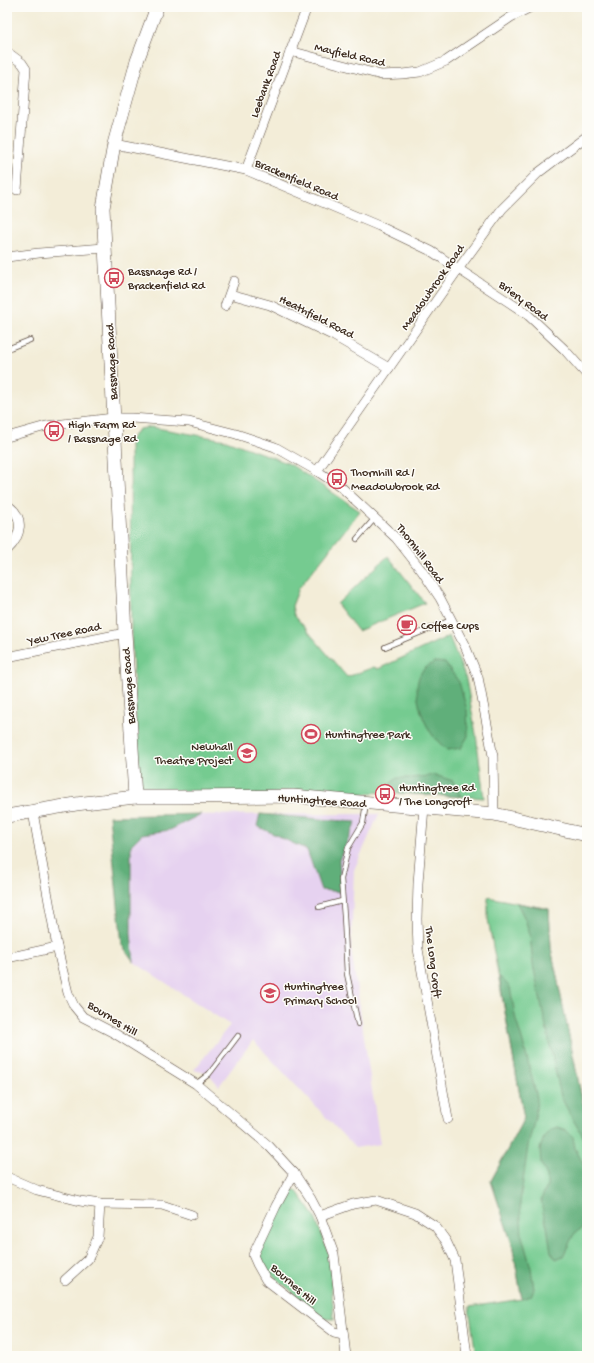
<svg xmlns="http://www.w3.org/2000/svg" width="594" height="1363" viewBox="0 0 594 1363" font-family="'Gochi Hand',sans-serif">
<rect width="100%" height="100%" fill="#fdfcf7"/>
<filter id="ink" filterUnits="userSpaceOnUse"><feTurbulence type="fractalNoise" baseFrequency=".025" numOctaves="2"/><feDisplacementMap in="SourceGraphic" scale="8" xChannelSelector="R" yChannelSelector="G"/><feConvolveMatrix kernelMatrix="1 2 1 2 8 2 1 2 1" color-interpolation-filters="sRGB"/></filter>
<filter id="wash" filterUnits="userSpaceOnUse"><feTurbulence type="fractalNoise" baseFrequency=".012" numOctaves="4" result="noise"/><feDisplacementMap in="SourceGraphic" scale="16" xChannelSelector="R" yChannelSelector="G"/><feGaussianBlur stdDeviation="0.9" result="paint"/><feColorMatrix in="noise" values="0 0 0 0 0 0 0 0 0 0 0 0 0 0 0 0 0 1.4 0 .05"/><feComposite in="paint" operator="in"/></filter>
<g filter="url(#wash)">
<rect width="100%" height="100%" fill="#f3edd8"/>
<path fill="#e6d2f0" d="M379 814 354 870 351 949 380 1144 355 1148 253 1040 219 1086 209 1074 194 1070 230 1025 134 962 125 946 119 815Z"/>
<g fill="#75cb90" stroke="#587a57">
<path d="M151 427 226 440 290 464 360 511 299 588 292 606 294 615 347 677 374 667 378 669 449 636 466 679 476 734 484 798 381 792 345 796 140 794 131 634 130 440 139 429Z"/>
<path d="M388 556 425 603 358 631 337 604Z"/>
<path d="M488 897 549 909 551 948 583 1104 587 1111V1356H476L469 1307 522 1299 512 1244 491 1181 524 1118 488 919Z"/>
<path d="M291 1190H296L314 1215 329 1254 334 1319H324L262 1266 259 1252 285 1193Z"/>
</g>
<g fill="#60af7a" stroke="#4e6c4c">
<path d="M435 662 445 663 459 682 467 710 468 736 461 748 447 750C443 746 438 742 434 737 422 722 408 683 425 668 427 666 432 664 435 662Z"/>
<path d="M435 775 453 781 461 797 381 792 397 778H412Z"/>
<path d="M201 814 170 830 142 834 131 845V934L134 962 122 945 109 816Z"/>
<path d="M260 814 356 822 339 860 341 892 321 890 307 850 257 826Z"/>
<path d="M517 903 549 909 551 948 583 1104 587 1111V1143L572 1118 561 1097 533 965 530 935 525 919Z"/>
<path d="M499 976 510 987 516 1020 524 1046 537 1098 535 1118 528 1146 520 1203 522 1236 531 1268 534 1289 531 1296 522 1299 512 1244 491 1181 524 1118Z"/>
<path d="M557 1127 566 1130 573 1137 575 1148 587 1171V1224L574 1234 563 1256 556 1259 551 1252 547 1226 543 1212 541 1199 547 1187V1176L541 1164 540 1149 544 1137 550 1130Z"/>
</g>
</g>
<g filter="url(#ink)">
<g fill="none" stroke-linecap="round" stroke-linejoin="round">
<g stroke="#57473a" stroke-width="6">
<g id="lane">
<path d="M7 349 30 340"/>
<path d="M357 539 375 518"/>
<path d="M385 647 451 620"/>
<path d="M319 907 342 901"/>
<path d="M358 1024 347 974 344 916 341 879 348 848 363 823 366 803"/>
<path d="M196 1084 209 1074 238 1036"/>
</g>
</g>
<g stroke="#57473a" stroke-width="10">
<g id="street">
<path d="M290 51 381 75 402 74 420 72 446 61 511 17 531 7"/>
<path d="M7 52 22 63 26 69 17 190"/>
<path d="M114 144 246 170 379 226 431 251 527 314 564 349 587 375"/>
<path d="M246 170 307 7"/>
<path d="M7 257 39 253 104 248"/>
<path d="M230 294 270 305 334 336 389 368"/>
<path d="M225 306 234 281"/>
<path d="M7 437 46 426 113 418H131L189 422 236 434 275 447 317 471 340 486 396 538 422 571 440 598 466 648 478 677 493 756 494 814"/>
<path d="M317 471 459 268 502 209 538 173 587 136"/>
<path d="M7 505C26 517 21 537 7 550"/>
<path d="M7 657 125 633"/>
<path d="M424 807 418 883 417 919 418 949 448 1119"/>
<path d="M33 812 57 947 68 993 74 1006 83 1017 114 1033 196 1084 269 1146 294 1173 311 1199 320 1216 334 1254 346 1356"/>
<path d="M7 958 57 947"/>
<path d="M294 1173 276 1206 253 1255 257 1264 266 1280 334 1332 343 1334"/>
<path d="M7 1177 37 1190 80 1201 100 1204 162 1205 192 1215"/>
<path d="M320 1216 353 1204 376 1200 415 1213 435 1226 446 1241 455 1260 467 1356"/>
<path d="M65 1280 88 1259 98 1237 100 1204"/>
</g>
</g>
<g stroke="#57473a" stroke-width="14">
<g id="secondary">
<path d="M135 797 125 633 103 208 114 144 137 61 157 7"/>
<path d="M7 816 76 804 135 797H179L293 796 494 814 587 835"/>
</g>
</g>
<use href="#lane" stroke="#fff" stroke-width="4.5"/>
<use href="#street" stroke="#fff" stroke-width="9"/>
<use href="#secondary" stroke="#fff" stroke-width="13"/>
</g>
</g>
<defs>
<g id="bus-ring" transform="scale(1)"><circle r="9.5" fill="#fdfcf7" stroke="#d1495b" stroke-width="1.5"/><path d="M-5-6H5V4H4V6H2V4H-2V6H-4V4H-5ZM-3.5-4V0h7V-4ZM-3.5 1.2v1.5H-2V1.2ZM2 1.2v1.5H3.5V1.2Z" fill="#d1495b"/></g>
<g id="cafe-ring" transform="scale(1)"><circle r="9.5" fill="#fdfcf7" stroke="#d1495b" stroke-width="1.5"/><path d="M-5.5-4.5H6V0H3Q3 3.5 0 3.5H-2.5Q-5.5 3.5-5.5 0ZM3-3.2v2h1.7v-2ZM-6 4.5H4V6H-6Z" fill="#d1495b"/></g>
<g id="stadium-ring" transform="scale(1)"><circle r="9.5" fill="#fdfcf7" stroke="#d1495b" stroke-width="1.5"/><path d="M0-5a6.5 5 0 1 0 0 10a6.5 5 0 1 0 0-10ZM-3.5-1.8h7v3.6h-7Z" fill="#d1495b"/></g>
<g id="school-ring" transform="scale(1)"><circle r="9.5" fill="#fdfcf7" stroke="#d1495b" stroke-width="1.5"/><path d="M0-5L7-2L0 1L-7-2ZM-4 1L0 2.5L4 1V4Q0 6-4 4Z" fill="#d1495b"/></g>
</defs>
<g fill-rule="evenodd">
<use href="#bus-ring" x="114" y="278"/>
<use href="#bus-ring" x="54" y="431"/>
<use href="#bus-ring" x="337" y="479"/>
<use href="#cafe-ring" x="407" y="625"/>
<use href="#stadium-ring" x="311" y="734"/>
<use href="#school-ring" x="247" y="753"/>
<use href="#bus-ring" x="385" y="794"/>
<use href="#school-ring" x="270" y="993"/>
</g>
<g text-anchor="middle" stroke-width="3" stroke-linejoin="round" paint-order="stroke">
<g font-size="12" fill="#3b2a1e" stroke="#fdfcf7">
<text transform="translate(350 54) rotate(13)" y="4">Mayfield Road</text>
<text transform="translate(265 84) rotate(-70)" y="4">Leebank Road</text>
<text transform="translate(297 179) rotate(23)" y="4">Brackenfield Road</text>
<text transform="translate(432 287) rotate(-55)" y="4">Meadowbrook Road</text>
<text transform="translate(524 300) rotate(37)" y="4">Briery Road</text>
<text transform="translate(317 316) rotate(27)" y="4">Heathfield Road</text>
<text transform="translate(111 362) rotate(-93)" y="4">Bassnage Road</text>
<text transform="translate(421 553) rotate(53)" y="4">Thornhill Road</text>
<text transform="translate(64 633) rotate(-12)" y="4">Yew Tree Road</text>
<text transform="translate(128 686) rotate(-94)" y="4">Bassnage Road</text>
<text transform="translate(322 800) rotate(4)" y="4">Huntingtree Road</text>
<text transform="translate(434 962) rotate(83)" y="4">The Long Croft</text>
<text transform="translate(113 1018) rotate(32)" y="4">Bournes Hill</text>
<text transform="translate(294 1284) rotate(41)" y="4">Bournes Hill</text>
</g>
<g font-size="12" fill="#3b2a1e" stroke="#fdfcf7" text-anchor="start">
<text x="128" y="275">Bassnage Rd /<tspan x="128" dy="14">Brackenfield Rd</tspan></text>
<text x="68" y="428">High Farm Rd<tspan x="68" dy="14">/ Bassnage Rd</tspan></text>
<text x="351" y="476">Thornhill Rd /<tspan x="351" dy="14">Meadowbrook Rd</tspan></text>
<text x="421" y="629">Coffee Cups</text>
<text x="325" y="738">Huntingtree Park</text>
<text x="233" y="750" text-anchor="end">Newhall<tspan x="233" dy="14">Theatre Project</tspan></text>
<text x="399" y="791">Huntingtree Rd<tspan x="399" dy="14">/ The Longcroft</tspan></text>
<text x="284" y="990">Huntingtree<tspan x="284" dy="14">Primary School</tspan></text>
</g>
</g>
<rect width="594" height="1363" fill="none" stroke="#fdfcf7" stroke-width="24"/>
</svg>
